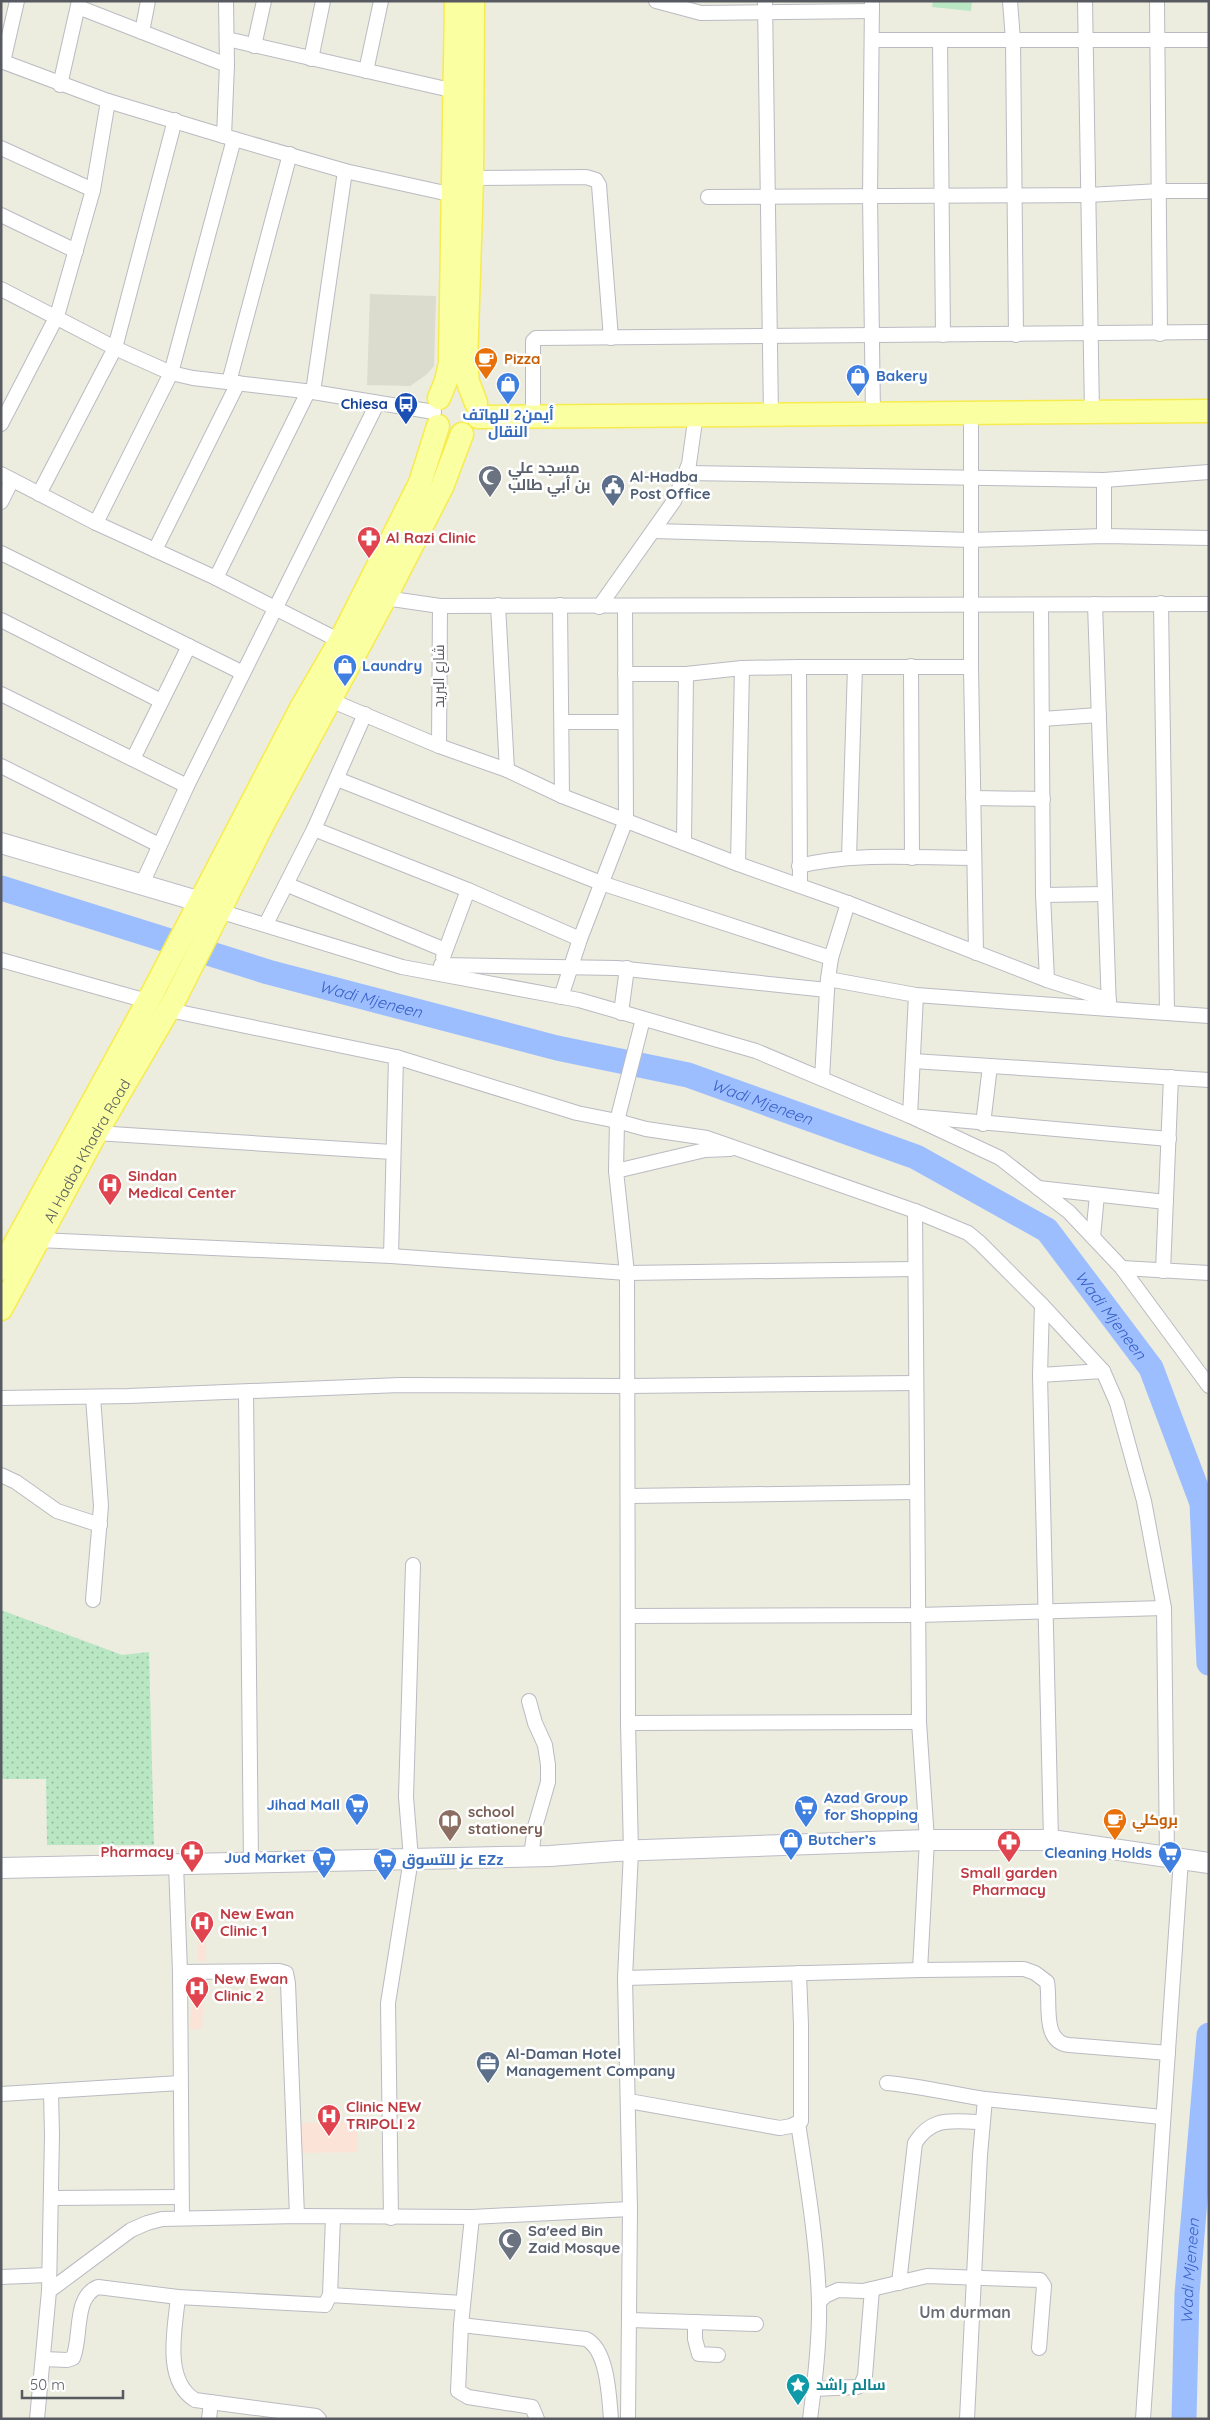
<svg xmlns="http://www.w3.org/2000/svg" width="1210" height="2420" viewBox="0 0 1210 2420" font-family="Quicksand,Cairo,sans-serif">
<defs>
<pattern id="grass-dots" width="8" height="8" patternUnits="userSpaceOnUse" patternTransform="scale(1.25)"><rect width="8" height="8" fill="#b9e6c3"/><path d="M2 2h.1M6 6h.1" fill="none" stroke="#99bda2" stroke-width="1.8" stroke-linecap="round"/></pattern>
</defs>
<rect width="100%" height="100%" fill="#ececdf"/>
<path fill="#dcdcce" d="M370 294 436 296 434 366 426 375 410 386 367 385Z"/>
<g fill="#fce3d8">
<rect x="198" y="1926" width="8" height="35"/>
<path d="M192 1988H204L202 2029H190Z"/>
<path d="M358 2121V2152L301 2153 300 2123Z"/>
</g>
<path fill="url(#grass-dots)" d="M1 1610 122 1655 149 1652 154 1845H47L46 1779H1Z"/>
<path fill="#b9e6c3" d="M933 1H972L971 11 932 7Z"/>
<g fill="none" stroke-linecap="round" stroke-linejoin="round">
<g stroke="#9cbeff" stroke-width="25">
<path id="s1" d="M1 888 268 972 557 1048 688 1075 916 1157 1047 1230 1151 1368 1202 1503 1209 1663"/>
<path id="s2" d="M1184 2419 1187 2294 1209 2035"/>
</g>
<g stroke="#babbc2" stroke-width="16">
<g id="street">
<path d="M656 1 701 13 872 11"/>
<path d="M765 1 771 416"/>
<path d="M872 1 870 196 873 415"/>
<path d="M1010 1 1013 40 1016 335"/>
<path d="M1085 1 1092 413"/>
<path d="M1157 1 1160 334"/>
<path d="M78 7 227 65"/>
<path d="M142 32 148 1"/>
<path d="M227 39 455 91"/>
<path d="M872 40H1209"/>
<path d="M940 40 943 335"/>
<path d="M254 46 264 1"/>
<path d="M311 59 323 1"/>
<path d="M1 61 108 101 224 136 345 171 454 195"/>
<path d="M3 62 17 1"/>
<path d="M366 71 381 1"/>
<path d="M60 85 79 1"/>
<path d="M224 136 227 65 226 1"/>
<path d="M1 148 93 190"/>
<path d="M472 178 586 177 596 180 599 185 611 338"/>
<path d="M708 197 1088 195 1160 191H1209"/>
<path d="M1 215 76 251"/>
<path d="M1 289 115 348 171 373 193 378 313 392 434 412"/>
<path d="M229 382 290 154"/>
<path d="M313 392 345 171"/>
<path d="M971 414V667L976 953"/>
<path d="M533 416V341L536 338 1209 332"/>
<path d="M1 424 57 316 93 190 108 101"/>
<path d="M687 473 1104 480 1209 472"/>
<path d="M1 474 96 523 216 578 340 641"/>
<path d="M39 494 115 348 175 120"/>
<path d="M1 502 12 480"/>
<path d="M96 523 171 373 234 139"/>
<path d="M654 531 971 540 1104 536 1209 538"/>
<path d="M1104 536V480"/>
<path d="M155 550 238 383"/>
<path d="M1 553 243 673"/>
<path d="M216 578 308 392"/>
<path d="M385 598 440 606 1209 604"/>
<path d="M1161 603 1167 1012"/>
<path d="M498 605 507 770"/>
<path d="M560 605 562 796"/>
<path d="M1041 605 1043 895 1047 980"/>
<path d="M599 607 674 501 689 464 696 414"/>
<path d="M1 620 161 701"/>
<path d="M911 666 912 858"/>
<path d="M799 667 800 885"/>
<path d="M625 674H686L742 668 799 667H971"/>
<path d="M1 694 187 786"/>
<path d="M330 700 439 746 507 770 562 796 738 864 848 903 1047 980 1109 1000"/>
<path d="M1042 719 1099 715"/>
<path d="M562 722H625"/>
<path d="M439 746 440 606"/>
<path d="M133 759 189 646"/>
<path d="M1 766 159 845"/>
<path d="M337 779 601 883 831 958 828 979"/>
<path d="M973 798 1043 799"/>
<path d="M314 829 468 890 580 939"/>
<path d="M684 843 686 674"/>
<path d="M849 858 855 667"/>
<path d="M738 864 742 668"/>
<path d="M799 866C855 852 916 858 973 858"/>
<path d="M142 884 187 786 377 404"/>
<path d="M288 885 445 950"/>
<path d="M1043 895 1105 894"/>
<path d="M219 911 402 967 579 1000 756 1051 910 1116 1000 1158 1069 1212 1122 1268 1209 1386"/>
<path d="M266 924 314 829 365 714"/>
<path d="M443 957 468 890"/>
<path d="M831 958 848 903"/>
<path d="M1 960 147 1001"/>
<path d="M441 965 617 968 827 990 828 979 916 995 1109 1009 1095 604"/>
<path d="M916 995 910 1116 1169 1139"/>
<path d="M561 997 580 939 626 820 625 607"/>
<path d="M1109 1009 1209 1016"/>
<path d="M169 1010 396 1057 577 1113 617 1121 643 1019"/>
<path d="M621 1013 627 968"/>
<path d="M913 1061 1209 1080"/>
<path d="M822 1078 827 990"/>
<path d="M983 1124 990 1066"/>
<path d="M96 1133 392 1152"/>
<path d="M616 1171 705 1150 730 1149"/>
<path d="M1038 1188 1166 1202"/>
<path d="M915 1211 919 1722 927 1840 920 1970 1024 1969 1035 1973 1047 1982C1051 2002 1041 2042 1069 2045L1168 2053"/>
<path d="M1093 1237 1097 1195"/>
<path d="M38 1240 391 1256 627 1273 915 1269"/>
<path d="M391 1256 396 1057"/>
<path d="M1122 1268 1209 1273"/>
<path d="M1163 1271 1171 1077"/>
<path d="M1042 1305 1040 1375 1051 1840"/>
<path d="M1040 1375 1103 1371"/>
<path d="M246 1392 251 1862"/>
<path d="M93 1397 101 1506 93 1600"/>
<path d="M1 1398 129 1396 400 1385 628 1386 916 1383"/>
<path d="M1 1475 16 1482 57 1511 100 1525"/>
<path d="M629 1496 917 1492"/>
<path d="M628 1616 918 1615 1164 1608"/>
<path d="M529 1701 535 1723 545 1745 548 1765V1782L535 1827 531 1856"/>
<path d="M628 1723 919 1722"/>
<path d="M176 1864 180 1972 182 2218"/>
<path d="M180 1972 279 1971 286 1973 288 1983 297 2216"/>
<path d="M625 1978 920 1970"/>
<path d="M887 2083C920 2086 952 2094 985 2099"/>
<path d="M1 2094 180 2083"/>
<path d="M629 2101 780 2128 791 2126 801 2121V2025L799 1973"/>
<path d="M798 2123C807 2183 817 2241 819 2301 820 2340 815 2381 810 2419"/>
<path d="M51 2198 180 2197"/>
<path d="M630 2209 625 1978 631 1851 628 1723 627 1273 616 1171 617 1121 646 1129 707 1138 915 1211 968 1233 980 1243 1042 1305 1103 1371 1117 1403 1144 1501 1164 1608 1167 1857"/>
<path d="M472 2217 461 2325 458 2391 468 2397 532 2407 537 2419"/>
<path d="M391 2218 388 2003 411 1859 406 1797 413 1565"/>
<path d="M1 2277 48 2275"/>
<path d="M899 2283 915 2143C933 2115 952 2122 982 2122"/>
<path d="M49 2291 52 2135 51 2092"/>
<path d="M330 2295 463 2303"/>
<path d="M178 2297C175 2329 163 2380 195 2400L316 2416 319 2419"/>
<path d="M819 2302 825 2296 838 2290 863 2291 927 2276 1040 2280 1044 2286 1039 2348"/>
<path d="M630 2320 756 2324"/>
<path d="M695 2322V2339L699 2354 718 2355"/>
<path d="M461 2325 586 2339C608 2350 609 2397 611 2419"/>
<path d="M43 2359 67 2360 73 2358C82 2337 73 2297 98 2287L178 2297 325 2305 330 2295 333 2218"/>
<path d="M814 2389 857 2387 861 2385 865 2376 872 2289"/>
<path d="M37 2419 49 2291 131 2230 147 2223 162 2219 297 2216 472 2217 630 2209 628 2419"/>
<path d="M209 2419 211 2402"/>
<path d="M967 2419 980 2155 985 2099 1162 2117"/>
<path d="M1143 2419 1181 1859"/>
</g>
</g>
<g stroke="#bcbdc6" stroke-width="22">
<g id="secondary">
<path d="M1 843 201 902 214 909"/>
<path d="M1 1868 550 1856 616 1851 927 1840H1051L1209 1863"/>
</g>
</g>
<g stroke="#f7ec4d" stroke-width="25">
<g id="primary">
<path d="M473 1 472 178 466 364 468 382 476 403"/>
<path d="M439 398 446 381 450 363 456 1"/>
<path d="M478 417 1209 411"/>
<path d="M1 1269 154 990 301 708 340 641 420 483 438 426"/>
<path id="s3" d="M1 1309 96 1133 177 995 262 826 385 598 442 487 462 434"/>
</g>
</g>
<use href="#street" stroke="#fff" stroke-width="14"/>
<use href="#secondary" stroke="#fff" stroke-width="20"/>
<use href="#primary" stroke="#faffa1" stroke-width="22"/>
</g>
<defs>
<g id="cafe-pin" transform="scale(1.25)"><path d="M0 17L-7.5 6A9.5 9.5 0 1 1 7.5 6Z" fill="#e8710a" stroke="#fff"/><path d="M-5.5-4.5H6V0H3Q3 3.5 0 3.5H-2.5Q-5.5 3.5-5.5 0ZM3-3.2v2h1.7v-2ZM-6 4.5H4V6H-6Z" fill="#fff"/></g>
<g id="shop-pin" transform="scale(1.25)"><path d="M0 17L-7.5 6A9.5 9.5 0 1 1 7.5 6Z" fill="#3f7fe0" stroke="#fff"/><path d="M-5-2.5h2.3a2.7 3.5 0 0 1 5.4 0H5L5.5 6h-11ZM-1.5-2.5h3a1.5 2.3 0 0 0-3 0Z" fill="#fff"/></g>
<g id="bus-pin" transform="scale(1.25)"><path d="M0 17L-7.5 6A9.5 9.5 0 1 1 7.5 6Z" fill="#1a4fb4" stroke="#fff"/><path d="M-5-6H5V4H4V6H2V4H-2V6H-4V4H-5ZM-3.5-4V0h7V-4ZM-3.5 1.2v1.5H-2V1.2ZM2 1.2v1.5H3.5V1.2Z" fill="#fff"/></g>
<g id="mosque-pin" transform="scale(1.25)"><path d="M0 17L-7.5 6A9.5 9.5 0 1 1 7.5 6Z" fill="#6b7280" stroke="#fff"/><path d="M3.5-4.9A6 6 0 1 0 3.5 4.9A5 5 0 1 1 3.5-4.9Z" fill="#fff"/></g>
<g id="civic-pin" transform="scale(1.25)"><path d="M0 17L-7.5 6A9.5 9.5 0 1 1 7.5 6Z" fill="#5c6f8a" stroke="#fff"/><path d="M-.6-6.5H3V-4.5H.6V-3L4-1V1h2V6H-6V1h2V-1L-.6-3ZM-1.2 2.5V6h2.4V2.5Z" fill="#fff"/></g>
<g id="pharmacy-pin" transform="scale(1.25)"><path d="M0 17L-7.5 6A9.5 9.5 0 1 1 7.5 6Z" fill="#e0444e" stroke="#fff"/><path d="M-2-6h4v4h4v4h-4v4h-4v-4h-4v-4h4Z" fill="#fff"/></g>
<g id="hospital-pin" transform="scale(1.25)"><path d="M0 17L-7.5 6A9.5 9.5 0 1 1 7.5 6Z" fill="#e0444e" stroke="#fff"/><path d="M-5-5h3v3.5h4V-5h3V5h-3V1.5h-4V5h-3Z" fill="#fff"/></g>
<g id="supermarket-pin" transform="scale(1.25)"><path d="M0 17L-7.5 6A9.5 9.5 0 1 1 7.5 6Z" fill="#3f7fe0" stroke="#fff"/><path d="M-6-5.5h2.5l.6 2H6L4.5 2H-2.5L-4.4-4H-6ZM-1.5 3.2a1.3 1.3 0 1 0 .1 0ZM3 3.2a1.3 1.3 0 1 0 .1 0Z" fill="#fff"/></g>
<g id="library-pin" transform="scale(1.25)"><path d="M0 17L-7.5 6A9.5 9.5 0 1 1 7.5 6Z" fill="#8d6e63" stroke="#fff"/><path d="M-6-4Q-3-5.5-.7-3.5V5Q-3 3-6 4ZM6-4Q3-5.5 .7-3.5V5Q3 3 6 4Z" fill="#fff"/></g>
<g id="office-pin" transform="scale(1.25)"><path d="M0 17L-7.5 6A9.5 9.5 0 1 1 7.5 6Z" fill="#5c6f8a" stroke="#fff"/><path d="M-6-3h4V-5.5h4V-3h4V5H-6ZM-1-4.5V-3h2v-1.5ZM-6 0V1H6V0Z" fill="#fff"/></g>
<g id="sight-pin" transform="scale(1.25)"><path d="M0 17L-7.5 6A9.5 9.5 0 1 1 7.5 6Z" fill="#0f9aa8" stroke="#fff"/><path d="M0-6L1.8-2.2L6-1.7L2.9 1.2L3.7 5.4L0 3.3L-3.7 5.4L-2.9 1.2L-6-1.7L-1.8-2.2Z" fill="#fff"/></g>
</defs>
<g fill-rule="evenodd">
<use href="#cafe-pin" x="486" y="359"/>
<use href="#shop-pin" x="858" y="376"/>
<use href="#shop-pin" x="508" y="384"/>
<use href="#bus-pin" x="406" y="404"/>
<use href="#mosque-pin" x="490" y="477"/>
<use href="#civic-pin" x="613" y="486"/>
<use href="#pharmacy-pin" x="369" y="538"/>
<use href="#shop-pin" x="345" y="666"/>
<use href="#hospital-pin" x="110" y="1185"/>
<use href="#supermarket-pin" x="357" y="1805"/>
<use href="#supermarket-pin" x="806" y="1807"/>
<use href="#cafe-pin" x="1115" y="1820"/>
<use href="#library-pin" x="450" y="1821"/>
<use href="#shop-pin" x="791" y="1840"/>
<use href="#pharmacy-pin" x="1009" y="1842"/>
<use href="#pharmacy-pin" x="192" y="1852"/>
<use href="#supermarket-pin" x="1170" y="1853"/>
<use href="#supermarket-pin" x="324" y="1858"/>
<use href="#supermarket-pin" x="385" y="1860"/>
<use href="#hospital-pin" x="202" y="1923"/>
<use href="#hospital-pin" x="197" y="1988"/>
<use href="#office-pin" x="488" y="2063"/>
<use href="#hospital-pin" x="329" y="2116"/>
<use href="#mosque-pin" x="510" y="2240"/>
<use href="#sight-pin" x="798" y="2385"/>
</g>
<g text-anchor="middle" stroke-width="5" stroke-linejoin="round" paint-order="stroke">
<g font-size="15" font-weight="bold" fill="#c56008" stroke="#fff" text-anchor="start">
<text x="504" y="364">Pizza</text>
<text x="1132" y="1825">بروكلي</text>
</g>
<g font-size="15" font-weight="bold" fill="#366cbe" stroke="#fff" text-anchor="start">
<text x="876" y="381">Bakery</text>
<text x="508" y="420" text-anchor="middle">أيمن2 للهاتف<tspan x="508" dy="17">النقال</tspan></text>
<text x="362" y="671">Laundry</text>
<text x="824" y="1803">Azad Group<tspan x="824" dy="17">for Shopping</tspan></text>
<text x="340" y="1810" text-anchor="end">Jihad Mall</text>
<text x="808" y="1845">Butcher’s</text>
<text x="1152" y="1858" text-anchor="end">Cleaning Holds</text>
<text x="306" y="1863" text-anchor="end">Jud Market</text>
<text x="402" y="1865">عز للتسوق EZz</text>
</g>
<g font-size="15" font-weight="bold" fill="#164399" stroke="#fff" text-anchor="end">
<text x="388" y="409">Chiesa</text>
</g>
<g font-size="15" font-weight="bold" fill="#5b616d" stroke="#fff" text-anchor="start">
<text x="508" y="473">مسجد علي<tspan x="508" dy="17">بن أبي طالب</tspan></text>
<text x="528" y="2236">Sa'eed Bin<tspan x="528" dy="17">Zaid Mosque</tspan></text>
</g>
<g font-size="15" font-weight="bold" fill="#4e5e75" stroke="#fff" text-anchor="start">
<text x="630" y="482">Al-Hadba<tspan x="630" dy="17">Post Office</tspan></text>
<text x="506" y="2059">Al-Daman Hotel<tspan x="506" dy="17">Management Company</tspan></text>
</g>
<g font-size="15" font-weight="bold" fill="#be3a42" stroke="#fff" text-anchor="start">
<text x="386" y="543">Al Razi Clinic</text>
<text x="128" y="1181">Sindan<tspan x="128" dy="17">Medical Center</tspan></text>
<text x="174" y="1857" text-anchor="end">Pharmacy</text>
<text x="1009" y="1878" text-anchor="middle">Small garden<tspan x="1009" dy="17">Pharmacy</tspan></text>
<text x="220" y="1919">New Ewan<tspan x="220" dy="17">Clinic 1</tspan></text>
<text x="214" y="1984">New Ewan<tspan x="214" dy="17">Clinic 2</tspan></text>
<text x="346" y="2112">Clinic NEW<tspan x="346" dy="17">TRIPOLI 2</tspan></text>
</g>
<g font-size="15" fill="#585a61" stroke="#fff">
<text transform="translate(439 676) rotate(-90)" y="5">شارع البريد</text>
<text dy="5" stroke="none"><textPath href="#s3" startOffset="180">Al Hadba Khadra Road</textPath></text>
</g>
<g font-size="15" font-weight="bold" fill="#785e54" stroke="#fff" text-anchor="start">
<text x="468" y="1817">school<tspan x="468" dy="17">stationery</tspan></text>
</g>
<g font-size="15" font-weight="bold" fill="#0d838f" stroke="#fff" text-anchor="start">
<text x="816" y="2390">سالم راشد</text>
</g>
<g font-size="16" font-style="italic" fill="#3a60c6" stroke="#fff">
<text dy="6" stroke="none"><textPath href="#s1" startOffset="386">Wadi Mjeneen</textPath></text>
<text dy="6" stroke="none"><textPath href="#s1" startOffset="791">Wadi Mjeneen</textPath></text>
<text dy="6" stroke="none"><textPath href="#s1" startOffset="1211">Wadi Mjeneen</textPath></text>
<text dy="6" stroke="none"><textPath href="#s2" startOffset="148">Wadi Mjeneen</textPath></text>
</g>
<g font-size="16" font-weight="bold" fill="#696c73" stroke="#fff">
<text x="965" y="2318">Um durman</text>
</g>
</g>
<rect width="1210" height="2420" fill="none" stroke="#585a61" stroke-width="5"/>
<path d="M22 2390v8h101v-8" fill="none" stroke="#585a61" stroke-width="2.5"/>
<text x="30" y="2390" font-size="15" fill="#585a61" stroke="#ffffff" stroke-width="4" paint-order="stroke">50 m</text>
</svg>
